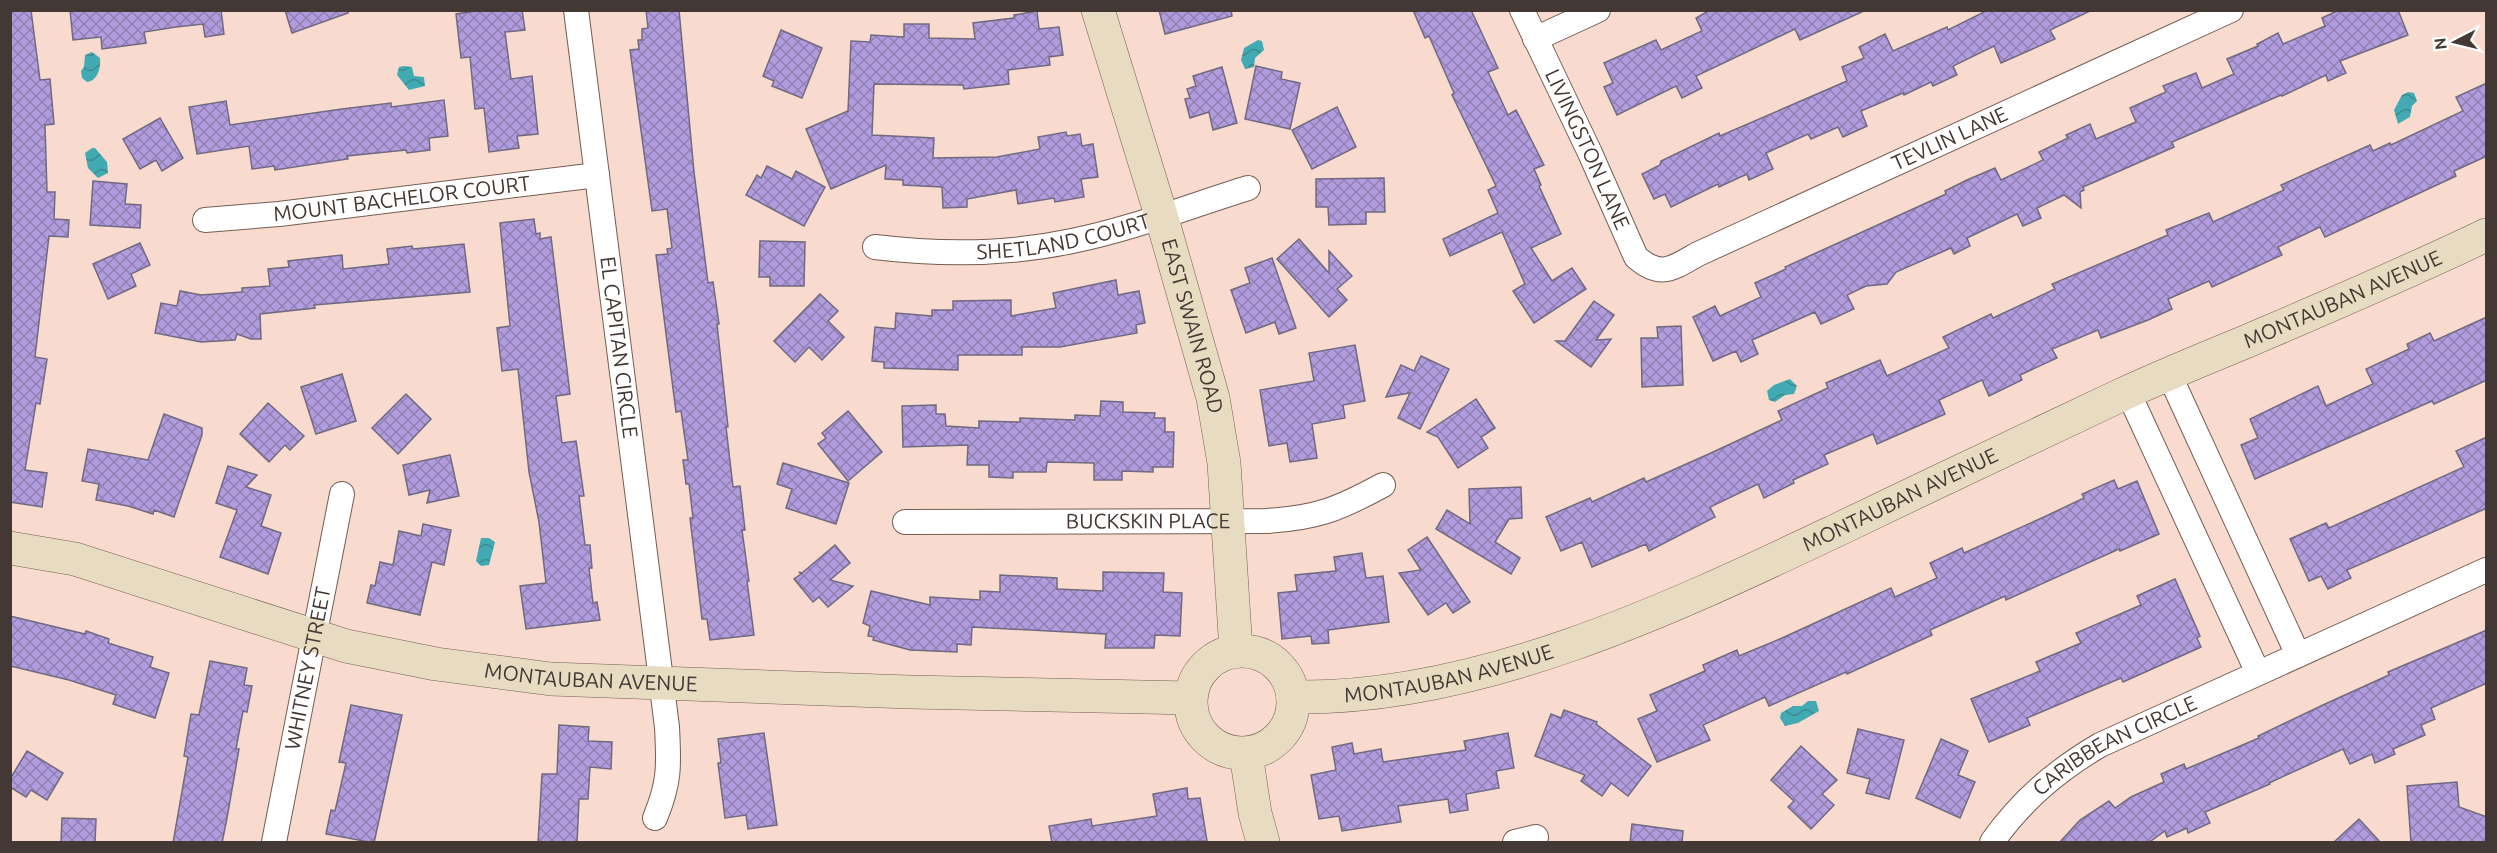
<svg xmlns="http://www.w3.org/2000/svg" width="2497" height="853" viewBox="0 0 2497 853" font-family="Ubuntu,sans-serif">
<defs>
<pattern id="water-waves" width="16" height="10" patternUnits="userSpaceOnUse" patternTransform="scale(1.5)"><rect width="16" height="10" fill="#42aab2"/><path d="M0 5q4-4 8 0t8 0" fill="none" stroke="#398b91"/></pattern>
<pattern id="building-cross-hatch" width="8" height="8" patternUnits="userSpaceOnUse" patternTransform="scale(1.5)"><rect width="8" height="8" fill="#b19cdd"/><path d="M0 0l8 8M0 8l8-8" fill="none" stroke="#9280b4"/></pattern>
</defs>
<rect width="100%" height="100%" fill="#f8dbce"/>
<g fill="url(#water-waves)">
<path d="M1258 40 1262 41 1264 50 1255 58 1254 67 1245 69 1241 60 1244 48Z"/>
<path d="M92 52 100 58C101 67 98 81 87 82L82 78 81 71 84 67 85 55Z"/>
<path d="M404 66 412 67 414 76 424 77 425 86 409 90 397 75 399 67Z"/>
<path d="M2408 92 2414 93 2417 101 2412 106 2410 117 2398 124 2394 110 2402 95Z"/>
<path d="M92 148H95L107 162 108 173 98 178 88 168 85 153Z"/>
<path d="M1790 379 1797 386 1794 394 1785 395 1775 402 1769 400 1767 391 1774 385Z"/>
<path d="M481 538H489L495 542 489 565 481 566 476 561Z"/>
<path d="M1808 701H1816L1819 711 1798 723 1785 726 1780 718 1781 713 1793 706H1802Z"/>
</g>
<g fill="url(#building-cross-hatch)" stroke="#706980" stroke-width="1.5">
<path d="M10 10H31L40 80 50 79 54 124 45 125 47 192H55L54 219 69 220 68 237 49 236 35 357 47 359 40 404 36 403 25 470 47 473 42 507 10 502Z"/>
<path d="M70 10H221L224 34 205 37 203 24 176 27 144 32 146 43 102 49 101 37 73 40Z"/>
<path d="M285 10H348V13L292 33Z"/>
<path d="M482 10H522L525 30 505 32 511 79 532 76 538 134 517 136 519 148 489 152 484 108 475 109 470 57 461 58 456 14Z"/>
<path d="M646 10H679L694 172 708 283 713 282 719 324H717L728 427H726L733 487 740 486 745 530H742L749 581H747L754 635 710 640 707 619H702L690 518H693L689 484H686L683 460H688L681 411 676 412 656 255 668 254 667 249 672 248 667 209 652 211 630 50 639 49 638 40H642V29L648 28Z"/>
<path d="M1159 10H1231L1232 16 1165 34Z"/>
<path d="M1413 10H1471L1498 68 1488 72 1508 115 1516 110 1544 165 1534 169 1541 185 1539 186 1561 234 1531 248 1552 281 1572 268 1586 289 1534 323 1513 291 1525 284 1502 232 1450 256 1443 239 1498 213 1488 190 1496 186 1452 95 1454 93 1429 36 1425 38Z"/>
<path d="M1710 10H1866L1800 40 1795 29 1696 76 1702 88 1682 98 1676 86 1617 115 1604 87 1613 83 1604 63 1656 40 1661 50 1702 31 1696 18Z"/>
<path d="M1988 10H2092L2050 30 2055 39 2001 63 1994 46 1953 66 1957 75 1933 86 1931 82 1904 95 1903 93 1861 111 1867 126 1843 137 1838 127 1811 139 1808 134 1766 153 1773 169 1749 180 1747 174 1719 187 1718 184 1671 207 1665 194 1654 199 1642 174 1660 165 1661 161 1719 133 1720 136 1847 81 1842 67 1864 58 1859 47 1885 34 1893 51 1947 27 1948 30Z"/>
<path d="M2339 10H2398L2408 35 2340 61 2346 73 2328 81 2326 75 2282 96 2281 95 2172 142 2174 147 2083 187 2084 190 2080 192 2081 208 2064 195 2037 208 2041 218 2023 226 2017 214 1967 238 1970 246 1954 254 1951 248 1896 272 1887 284 1866 286 1847 295 1854 309 1821 324 1815 312 1752 340 1758 354 1741 362 1736 351 1713 361 1693 317 1715 306 1720 316 1761 297 1755 283 1786 269 1785 267 1946 194 1945 191 1967 180 1995 168 2001 180 2043 160 2039 152 2068 138 2066 135 2090 124 2096 139 2136 122 2130 108 2166 92 2163 86 2196 73 2202 88 2234 74 2227 59 2258 46 2257 44 2278 33 2283 44 2325 26 2322 18Z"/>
<path d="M1037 11 1039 29 1059 27 1063 55 1049 57 1050 65 1008 70 1009 84 964 89 963 85 874 84 872 135 934 138 933 158 997 157 1040 149 1038 137 1066 132 1067 136 1080 134 1082 146 1093 144 1098 177 1081 179 1084 197 1055 202 1054 198 1018 204 1016 190 967 199V207L943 208 942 187 903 185V180L885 179 886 165 831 189 806 129 848 111 851 41 870 42 871 35 904 37V24H929V38L975 39 973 23 1014 18V15Z"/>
<path d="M781 30 822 48 802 98 772 86 774 81 763 76Z"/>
<path d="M1256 66 1282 72 1281 79 1300 83 1290 129 1245 119Z"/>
<path d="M1222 67 1237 123 1213 130 1209 112 1190 118 1185 99 1190 98 1187 89 1196 86 1193 76Z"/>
<path d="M2487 83V156L2454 171 2456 176 2325 237 2320 227 2278 247 2282 255 2212 287 2209 281 2168 299 2172 309 2148 320 2101 338 2098 330 2052 349 2057 358 2020 375 2022 380 1989 396 1982 380 1939 400 1945 414 1877 444 1873 434 1824 455 1828 464 1793 480 1794 483 1764 498 1758 484 1710 507 1715 517 1649 551 1646 544 1592 567 1582 542 1561 551 1546 517 1590 498 1592 502 1644 478 1646 482 1711 453 1782 420 1778 411 1828 388 1826 383 1880 360 1887 376 1949 348 1943 337 1991 314 1993 318 2055 289 2052 284 2168 235 2166 230 2209 213 2213 222 2284 190 2281 185 2370 145 2373 151 2390 143 2391 145 2463 111 2456 97Z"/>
<path d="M444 100 448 136 429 138 430 150 407 153 406 150 347 156 348 159 275 170 274 166 252 169 249 146 197 154 189 107 226 101 230 125 342 109 391 103V107Z"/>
<path d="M1337 107 1356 147 1312 169 1292 130Z"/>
<path d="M160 118 183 158 162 171 156 160 140 169 123 139Z"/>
<path d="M767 166 792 179 796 171 825 187 804 226 746 195 757 175 761 178Z"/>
<path d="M1384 178 1385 212H1366V224L1329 225 1328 207H1316V179Z"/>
<path d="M93 181 127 184 125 204 141 205 140 228 90 225Z"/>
<path d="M534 219 536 234 540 233V239L551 237 570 394 556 396 562 443 576 441 584 496H579L585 545H590L592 568H589L593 603 597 602 600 620 526 629 520 586 546 583 539 522 529 472 518 369 502 371 497 328 510 326 500 223Z"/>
<path d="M1299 239 1329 273V251L1352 276 1337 289 1347 300 1329 317 1277 259Z"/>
<path d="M760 241 805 242 804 286H770V277H759Z"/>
<path d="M140 243 150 265 131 274 136 286 108 299 93 264Z"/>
<path d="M464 244 470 292 314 305 315 308 260 314 261 339H251L237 334 235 340 201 342 155 333 161 303 177 306 180 291 201 295 242 292V288L270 286 268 269 289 267 288 261 342 255 343 269 389 264 387 249 412 246 413 249Z"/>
<path d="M1272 258 1296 328 1279 334 1275 322 1246 333 1231 290 1250 283 1245 268Z"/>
<path d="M1116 280 1118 295 1139 291 1145 323 1136 325 1137 333 1060 347H1022V355H958V370L884 368V362L872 361 875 327 895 329 896 313 932 316V310H953V301L1011 300V316L1056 308 1053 293Z"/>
<path d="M820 294 838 311 828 321 844 337 822 360 809 347 795 362 774 341Z"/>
<path d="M1594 301 1614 315 1596 340 1611 339 1591 367 1556 341H1565Z"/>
<path d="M2487 317V380L2434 404 2432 401 2255 479 2241 445 2258 438 2250 419 2318 386 2326 406 2373 384 2366 369 2409 349 2407 344 2430 333 2434 341Z"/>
<path d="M1681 326 1683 385 1642 387 1641 338H1658L1657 327Z"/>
<path d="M1355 345 1365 401 1343 405 1345 418 1312 424 1317 458 1290 462 1287 443 1269 446 1260 390 1314 381 1309 353Z"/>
<path d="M1421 356 1449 369 1420 429 1398 418 1410 393 1386 397 1401 365 1414 371Z"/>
<path d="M342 374 356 421 316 434 301 387Z"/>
<path d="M406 394 431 419 398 454 372 428Z"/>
<path d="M1476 399 1495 428 1481 437 1488 448 1458 468 1438 437 1427 432Z"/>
<path d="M1101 401 1123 402V412L1155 413 1154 418H1165V432H1174L1173 467H1153V472L1122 471V480H1094V463L1047 462 1046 472H1013V478L989 477V465H967L968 445 903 447 902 406 936 405V414H945L946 426 979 428V421L1020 422V418L1075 420V415L1100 416Z"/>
<path d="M268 403 304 436 290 450 285 445 269 462 240 434Z"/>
<path d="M848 411 882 452 848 481 818 444 826 438 822 433Z"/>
<path d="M164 414 202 428V435L174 517 154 510 153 514 128 506 96 500 99 484 82 481 88 449 148 460Z"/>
<path d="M2487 437V508L2347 570 2351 578 2328 589 2321 576 2309 581 2290 539 2326 523 2329 528 2464 467 2456 451Z"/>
<path d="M450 455 459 496 427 503 430 490 409 495 403 465Z"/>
<path d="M783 463 849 483 836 524 786 508 792 489 777 484Z"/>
<path d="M228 466 257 475 246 487 271 495 261 526 281 533 268 574 220 557 237 510 216 503Z"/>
<path d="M2114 480 2118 489 2137 481 2159 534 2120 551 2119 549 2006 600 2005 596 1930 630 1932 635 1847 674 1846 672 1769 706 1765 697 1703 725 1710 740 1657 762 1638 719 1657 711 1650 695 1705 671 1703 665 1737 650 1739 656 1780 639 1891 588 1895 597 1937 578 1930 563 1962 548 1964 553 2044 517 2084 498 2082 494Z"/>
<path d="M1521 487 1522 518 1509 519 1495 542 1520 558 1511 574 1436 529 1447 510 1470 524 1469 489Z"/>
<path d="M423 524 451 530 444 565 432 562 420 615 367 603 371 585 375 586 380 562 393 565 399 531 421 536Z"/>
<path d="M1427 537 1470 602 1453 613 1446 603 1428 615 1399 573 1421 570 1408 550Z"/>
<path d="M835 545 850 563 830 580 853 586 828 607 819 597 813 602 794 579 801 574 799 572 802 573Z"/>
<path d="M1362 553 1366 578 1383 576 1389 622 1328 630 1329 643 1312 644 1311 636 1282 639 1278 593 1297 591 1295 575 1336 571 1334 557Z"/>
<path d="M1103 572 1164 573 1163 592 1182 593 1180 636 1155 635 1154 648H1105L1106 634 972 627 971 645 957 644V652L910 650 873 640 874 637 868 636 870 626 863 623 871 591 930 605V597L980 600V591L1000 592V575L1057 578V589L1103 591Z"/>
<path d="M2175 579 2200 636 2197 638 2201 647 2123 682 2121 678 2027 718 2030 725 1989 742 1971 699 2040 671 2036 662 2081 643 2076 633 2141 605 2137 596Z"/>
<path d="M10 616 85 634 86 631 109 639 108 643 153 657 150 667 169 673 155 718 113 704 116 695 69 680 10 666Z"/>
<path d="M2487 630V683L2431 708 2435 719 2421 725 2425 735 2393 749 2395 754 2375 763 2372 754 2350 764 2343 749 2269 783 2270 784 2205 812 2210 823 2188 833 2187 828 2167 837 2165 831 2148 843H2059L2080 820 2109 801 2115 808 2131 797 2164 782 2161 774 2184 764 2186 769 2259 738 2258 736 2323 705 2389 675 2388 672Z"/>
<path d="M210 661 247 668 244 685 252 686 247 712 243 711 236 749H239L227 818 222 843H173L188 757 184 756 191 714 199 715Z"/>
<path d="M351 705 402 715 374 843 326 834 331 810 335 811 346 763 339 762Z"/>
<path d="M1564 710 1597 722 1596 724 1651 766 1628 796 1611 783 1602 796 1581 781 1585 775 1535 756 1551 714 1561 718Z"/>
<path d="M559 725 589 727 588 741 612 742 611 769 590 767 588 799H579L577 843H538L542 774H557Z"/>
<path d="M1858 729 1904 740 1889 799 1866 793 1870 779 1847 773Z"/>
<path d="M764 733 777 825 748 829 746 815 725 818 718 763H721L718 739Z"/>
<path d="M1508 733 1514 768 1496 771 1499 788 1466 794 1468 810 1450 813 1448 799 1398 806 1401 822 1342 831 1339 816 1319 819 1311 775 1336 770 1332 747 1352 743 1354 754 1381 749 1383 762 1466 750 1464 741Z"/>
<path d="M1941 739 1968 751 1958 775 1975 782 1960 818 1916 798Z"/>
<path d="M1801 746 1837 780 1822 794 1834 805 1811 829 1788 807 1794 801 1771 780Z"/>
<path d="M27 751 63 773 47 800 31 790 26 797 10 787V779Z"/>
<path d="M2457 782 2459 807 2487 817V843H2411L2407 786Z"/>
<path d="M1187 788 1188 799 1200 798 1207 841 1052 843 1049 826 1091 819 1092 826 1157 816 1153 794Z"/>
<path d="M62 818 96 819 95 843H61Z"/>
<path d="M2359 819 2381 843H2333Z"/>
<path d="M1632 824 1683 831 1682 843H1630Z"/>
</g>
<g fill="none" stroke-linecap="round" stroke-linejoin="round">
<g stroke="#755d52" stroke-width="26">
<g id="street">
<path id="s1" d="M576 10 667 727C669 765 670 782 655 818"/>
<path id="s2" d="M1522 10 1590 153 1636 257C1661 279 1673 268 1698 254L2231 10"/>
<path d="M1535 39 1598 10"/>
<path id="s3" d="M205 220 279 214 597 175"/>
<path id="s4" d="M875 247C941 255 1007 255 1072 241 1132 229 1190 206 1248 188"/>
<path d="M2169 374 2298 655"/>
<path d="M2128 392 2258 673"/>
<path id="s5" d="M905 522 1266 521C1317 518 1339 509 1383 485"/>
<path id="s6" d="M274 842 342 494"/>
<path d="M1515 842 1536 837"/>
<path id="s7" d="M1992 842C2022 800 2056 771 2100 745L2486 570"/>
</g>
</g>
<g stroke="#755d52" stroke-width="34">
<g id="secondary">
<path id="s8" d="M1098 10 1161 215 1213 398 1224 463 1236 651"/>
<path id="s9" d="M10 548 75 559 346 646 436 664 551 679 909 692 1190 698"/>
<circle cx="1242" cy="702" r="51"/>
<path id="s10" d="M1293 697C1478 700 1668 610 1833 532 1928 486 2024 441 2119 396 2162 376 2206 358 2250 340 2329 306 2409 272 2486 235"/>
<path d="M1246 754 1255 813 1263 842"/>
</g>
</g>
<use href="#street" stroke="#fff" stroke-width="24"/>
<use href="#secondary" stroke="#e7dcc1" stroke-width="33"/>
</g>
<g text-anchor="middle" stroke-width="6" stroke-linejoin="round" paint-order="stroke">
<g font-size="21" fill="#433833" stroke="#fff">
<text dy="7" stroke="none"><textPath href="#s2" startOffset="618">TEVLIN LANE</textPath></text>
<text dy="7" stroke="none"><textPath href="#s2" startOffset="154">LIVINGSTON LANE</textPath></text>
<text dy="7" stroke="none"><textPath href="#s3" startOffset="198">MOUNT BACHELOR COURT</textPath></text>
<text dy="7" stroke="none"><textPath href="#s4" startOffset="190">SHETLAND COURT</textPath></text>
<text dy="7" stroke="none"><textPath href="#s10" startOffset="1130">MONTAUBAN AVENUE</textPath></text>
<text dy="7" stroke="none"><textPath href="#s8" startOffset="330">EAST SWAIN ROAD</textPath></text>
<text dy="7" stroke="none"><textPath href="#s1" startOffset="340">EL CAPITAN CIRCLE</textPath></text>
<text dy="7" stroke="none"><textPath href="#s10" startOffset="644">MONTAUBAN AVENUE</textPath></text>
<text dy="7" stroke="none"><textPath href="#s5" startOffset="243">BUCKSKIN PLACE</textPath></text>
<text dy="7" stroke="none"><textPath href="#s6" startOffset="177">WHITNEY STREET</textPath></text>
<text dy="7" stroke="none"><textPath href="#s10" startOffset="158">MONTAUBAN AVENUE</textPath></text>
<text dy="7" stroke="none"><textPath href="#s9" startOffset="598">MONTAUBAN AVENUE</textPath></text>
<text dy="7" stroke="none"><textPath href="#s7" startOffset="159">CARIBBEAN CIRCLE</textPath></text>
</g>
</g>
<rect width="2497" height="853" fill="none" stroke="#433833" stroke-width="24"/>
<g transform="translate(2455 42) rotate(263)" stroke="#ffffff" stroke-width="4.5" paint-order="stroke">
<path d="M0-4.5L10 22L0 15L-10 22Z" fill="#433833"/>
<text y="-9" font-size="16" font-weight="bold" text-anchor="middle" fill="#433833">N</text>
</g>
</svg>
